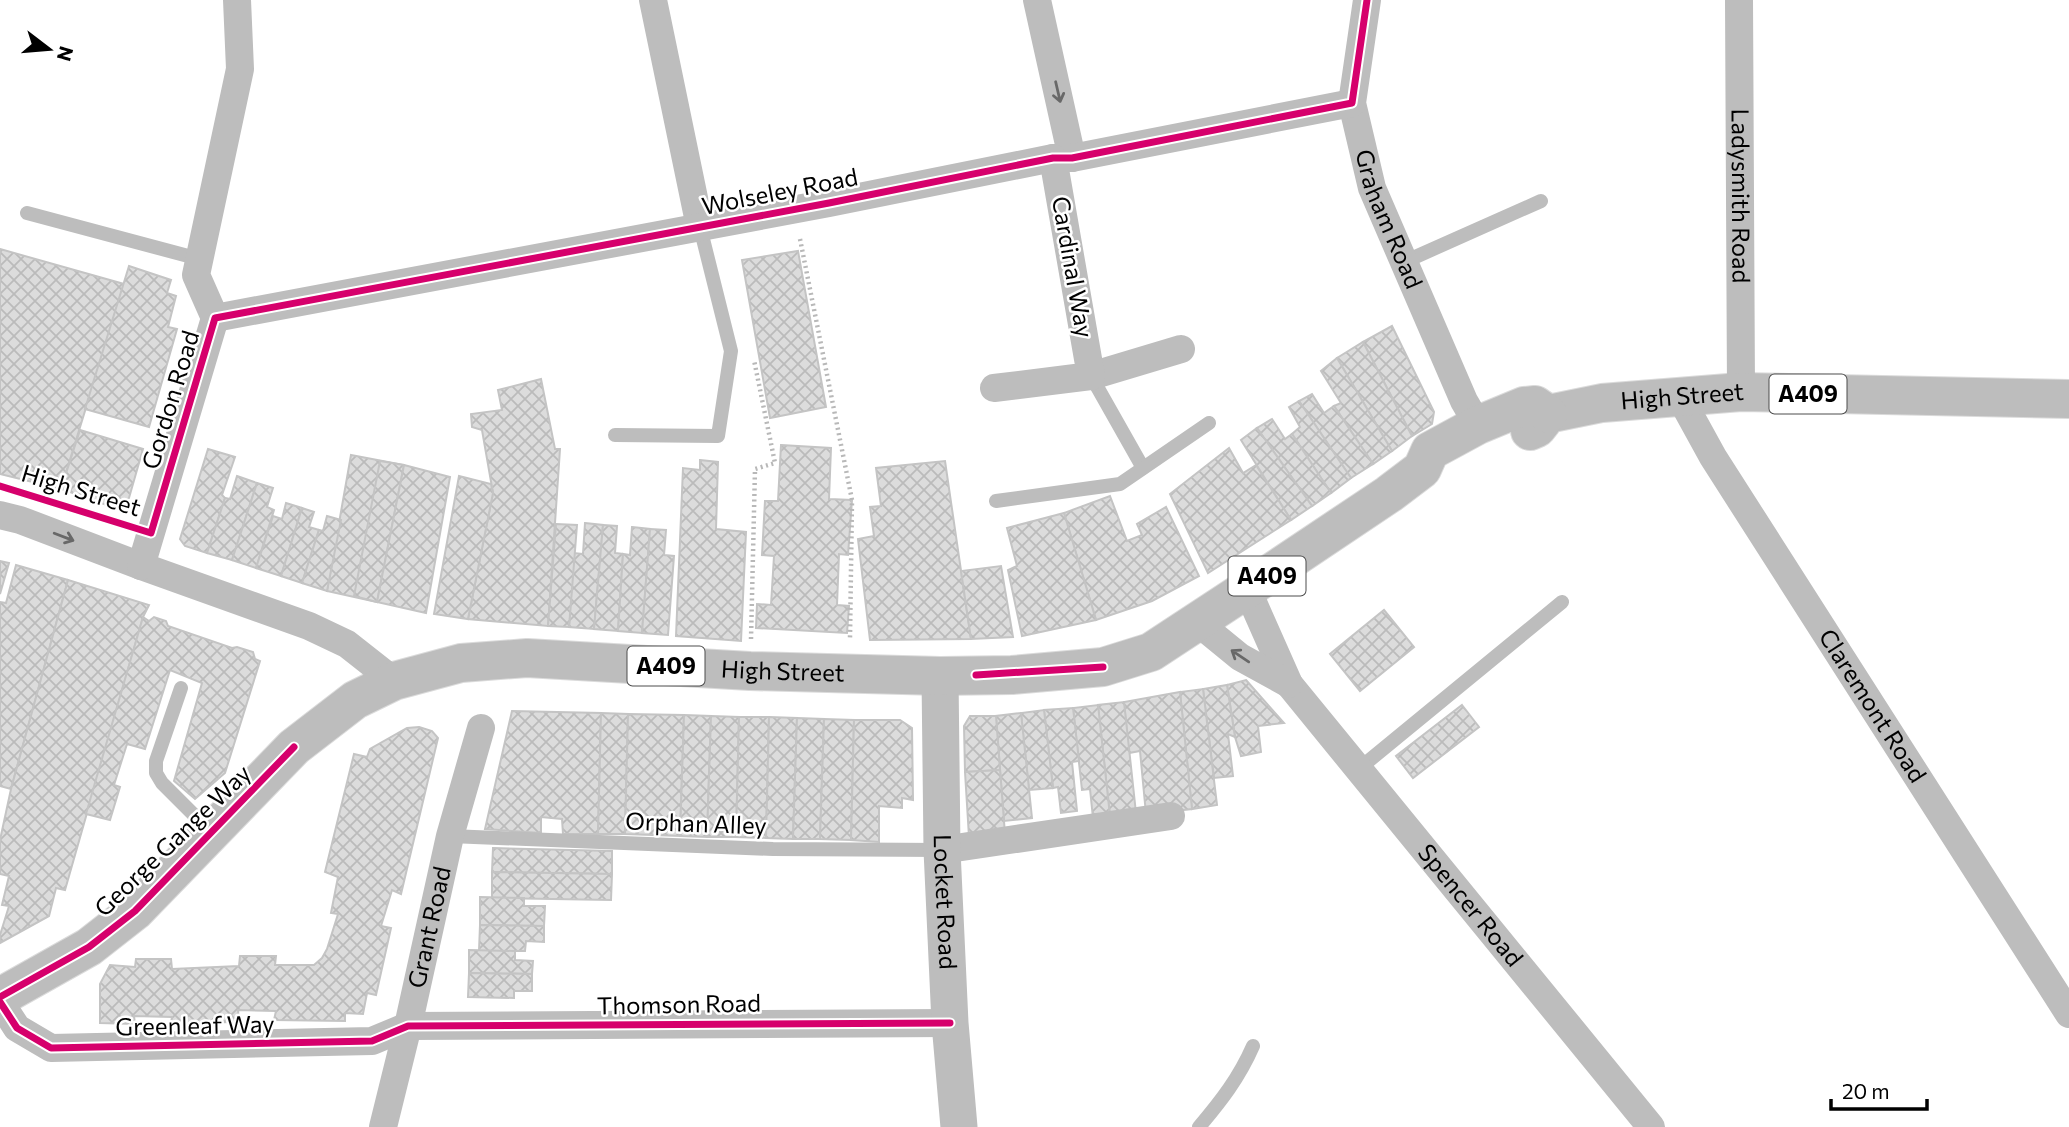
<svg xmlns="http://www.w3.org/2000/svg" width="2069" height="1127" viewBox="0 0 2069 1127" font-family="Commissioner,sans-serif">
<defs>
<pattern id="building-cross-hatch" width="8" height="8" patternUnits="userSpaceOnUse" patternTransform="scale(1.75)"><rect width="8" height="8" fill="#dcdcdc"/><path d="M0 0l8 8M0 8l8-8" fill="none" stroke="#bbb"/></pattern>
</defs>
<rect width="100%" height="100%" fill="#fff"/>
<g fill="url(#building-cross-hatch)" stroke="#c4c4c4" stroke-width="2">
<path d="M0 249 124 284 61 489 0 474Z"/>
<path d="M798 251 826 407 770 418 742 260Z"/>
<path d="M129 266 171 280 167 293 176 296 168 327 177 329 149 427 85 409Z"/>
<path d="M1392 326 1434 412 1432 424 1412 436 1363 342Z"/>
<path d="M1363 342 1412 436 1392 451 1337 358Z"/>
<path d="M1337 358 1392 451 1373 464 1334 406 1341 403 1321 371Z"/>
<path d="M541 379 555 449H560L548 626 468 619 493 493 482 430 472 427 471 414 502 410 498 390Z"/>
<path d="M1312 394 1324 413 1334 406 1373 464 1351 478 1299 401Z"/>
<path d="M1299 401 1351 478 1331 493 1292 434 1300 427 1289 407Z"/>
<path d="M1272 419 1285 439 1292 434 1331 493 1312 506 1257 428Z"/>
<path d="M1257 428 1312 506 1291 520 1241 440Z"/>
<path d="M80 430 143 449 129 498 115 508 61 489Z"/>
<path d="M781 445 831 448 829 499 852 500 848 555 839 554 837 605 849 606 847 633 756 628 757 604 771 605 774 556 762 555 765 501H778Z"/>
<path d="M1229 448 1243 473 1256 465 1291 520 1208 573 1170 494Z"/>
<path d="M208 449 235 457 222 495 225 498 207 553 185 546 180 539Z"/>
<path d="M351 455 404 465 377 602 327 591Z"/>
<path d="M700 460 718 462 716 529 746 532 741 641 676 636 683 468 700 470Z"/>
<path d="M380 461 404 465 377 602 354 596Z"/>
<path d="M945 461 971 639 870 640 858 539 874 536 870 507 881 506 876 468Z"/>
<path d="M404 465 450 477 426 613 377 602Z"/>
<path d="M237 476 257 483 232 560 207 553 225 498 230 499Z"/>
<path d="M459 476 491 484 493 493 468 619 434 614Z"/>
<path d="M257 483 273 488 267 507 274 510 256 568 232 560Z"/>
<path d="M1110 496 1127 541 1142 535 1137 524 1166 507 1199 576 1152 601 1096 620 1064 513Z"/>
<path d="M286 503 302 508 281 576 256 568 273 516 282 519Z"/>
<path d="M302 508 314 512 309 527 319 530 302 583 281 576Z"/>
<path d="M1064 513 1096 620 1022 636 1008 570 1017 566 1007 528Z"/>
<path d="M327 516 341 520 327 591 302 583 319 530 323 531Z"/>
<path d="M585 523 603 525 594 629 569 627 574 553 583 554Z"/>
<path d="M556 524 577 525 569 627 548 626Z"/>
<path d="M603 525 617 526 615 553 623 554 618 631 594 629Z"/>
<path d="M632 527 650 529 642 633 618 631 623 554 630 555Z"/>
<path d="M650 529 666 530 664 555 674 556 668 635 642 633Z"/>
<path d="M0 561 9 563 0 594Z"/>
<path d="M16 565 68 580 11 789 0 786V602L6 603Z"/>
<path d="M1001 566 1013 637 971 639 961 571Z"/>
<path d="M68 580 149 605 143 617 65 890 56 888 49 916 0 943V935L9 906 2 905 9 876 0 874V840L11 789Z"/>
<path d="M1384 610 1414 647 1360 691 1330 654Z"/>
<path d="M143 617 149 621 154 617 166 621 168 626 232 648 237 647 253 652 255 659 260 661 225 773 195 799 174 781 202 683 170 670 145 749 127 744 114 785 120 787 110 820 86 814Z"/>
<path d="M1246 680 1284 723 1258 726 1261 752 1241 756 1235 737 1227 685Z"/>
<path d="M1227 685 1235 737 1228 734 1233 776 1214 778 1203 689Z"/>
<path d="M1203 689 1217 805 1192 809 1180 692Z"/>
<path d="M1180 692 1192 809 1146 814 1140 751 1129 753 1124 702Z"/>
<path d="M1124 702 1136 813 1110 816 1098 705Z"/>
<path d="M1098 705 1110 816 1093 818 1090 789 1082 790 1073 708Z"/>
<path d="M1462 705 1479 727 1413 778 1396 756Z"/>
<path d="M1073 708 1079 761 1072 762 1077 811 1061 813 1058 787 1053 788 1044 710Z"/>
<path d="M1044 710 1053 788 1029 790 1021 713Z"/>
<path d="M512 711 601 713 598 834H563L562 819 541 817V833L485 829Z"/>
<path d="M601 713 628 714 625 834H598Z"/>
<path d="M1021 713 1032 818 1004 821 996 716Z"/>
<path d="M628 714 684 715 680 836 625 834Z"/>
<path d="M684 715 711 716 707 837 680 836Z"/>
<path d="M711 716 739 717 736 837H707Z"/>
<path d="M970 716H996L1000 770 965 772 964 726Z"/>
<path d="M739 717H769L766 838 736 837Z"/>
<path d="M769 717 797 718 793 839 766 838Z"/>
<path d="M797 718 824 719 820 839H793Z"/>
<path d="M824 719 854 720 851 840 820 839Z"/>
<path d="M854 720H900L912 728 913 800 902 798V808L879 806V842L851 840Z"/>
<path d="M419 727 432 731 438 738 401 894 392 890 381 926 391 928 376 995 367 993 363 1014 345 1013V1021L274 1020 276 1011 238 1010 239 1022 171 1023 172 1017 134 1016 135 1024 100 1023V984L110 965 135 967 136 959H171L172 969 239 966 240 956H276L275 965H314L322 958 327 949 338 914 331 913 338 877 325 872 354 754 367 757 370 749 407 728Z"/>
<path d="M1000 770 1005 834 969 837 965 772Z"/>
<path d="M493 848 612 851V874L492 872Z"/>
<path d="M492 872 612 874 611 900 492 898Z"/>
<path d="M480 897 524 898V906H545L544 926 480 925Z"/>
<path d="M480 925 544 926V942L526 941 525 951H479Z"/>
<path d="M469 950 515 951V960L533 961 532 974 469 973Z"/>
<path d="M469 973 532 974V991H514V998L468 997Z"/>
</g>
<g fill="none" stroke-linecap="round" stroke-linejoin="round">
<g stroke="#dbdbdb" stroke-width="40">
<g id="primary">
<path id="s7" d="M1530 431 1537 428 1548 414 1602 403 1741 392 2069 399"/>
<path id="s8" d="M0 997 89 947 135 911 294 747 355 700 394 681 461 663 527 658 750 671 940 676 1012 675 1103 667 1151 652 1247 589 1389 494 1422 469 1430 451 1478 425 1524 406 1535 405 1548 414"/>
</g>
</g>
<g stroke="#b8b8b8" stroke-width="4.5" stroke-dasharray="2 3.5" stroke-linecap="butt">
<path d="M800 239 852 500 850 638"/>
<path d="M751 639 755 469 775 463 754 360"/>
</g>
<g stroke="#bdbdbd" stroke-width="14">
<path d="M27 213 192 257 194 267"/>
<path d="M1404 262 1541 201"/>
<path d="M1091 376 1143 468"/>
<path d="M615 435 718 436 731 351 700 227"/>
<path d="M996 501 1120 484 1209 423"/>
<path d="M181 688 156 761V773L162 783 211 832"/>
<path d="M1360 768 1562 602"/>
<path d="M450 836 773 849 942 850"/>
<path d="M1199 1127C1221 1101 1239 1078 1253 1046"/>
</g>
<g stroke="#bdbdbd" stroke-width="28">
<path d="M653 0 700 227"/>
<path d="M1037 0 1072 158"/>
<path id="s1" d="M1367 0 1352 103 1372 188 1464 401 1478 425"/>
<path id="s2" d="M1739 0 1741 392"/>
<path d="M215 318 829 203 1053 158H1072L1352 103"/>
<path d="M1091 376 1181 349"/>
<path d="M994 388 1091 376 1053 158"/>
<path id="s3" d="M1680 397 1713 457 2069 1014"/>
<path d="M0 515 20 520 141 566 309 626 347 644 394 681"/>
<path d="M141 566 215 318 196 275 240 69 237 0"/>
<path id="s4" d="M1247 589 1289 684 1651 1127"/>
<path d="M1196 621 1240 657 1289 684"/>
<path d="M942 850 1171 816"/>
<path d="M0 1002 17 1028 51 1048 372 1041 408 1026 950 1023"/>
<path id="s5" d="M383 1127 408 1026 450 836 481 728"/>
</g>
<path stroke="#bdbdbd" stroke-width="37" id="s6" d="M940 676 942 850 950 1023 959 1127"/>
<use href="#primary" stroke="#bdbdbd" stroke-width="38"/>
<g stroke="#fff" stroke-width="11">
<g id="cycleway">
<path d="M0 486 151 533 215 318 829 203 1053 158H1072L1352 103 1367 0"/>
<path d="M976 675 1103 667"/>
<path d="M0 997 89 947 135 911 294 747"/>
<path d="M0 1002 17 1028 51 1048 372 1041 408 1026 950 1023"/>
</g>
</g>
<use href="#cycleway" stroke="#d6006c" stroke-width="7"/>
</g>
<defs><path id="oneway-shaft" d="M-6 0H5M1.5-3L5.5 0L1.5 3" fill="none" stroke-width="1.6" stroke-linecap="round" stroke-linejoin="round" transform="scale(1.75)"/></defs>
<g stroke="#686868">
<use href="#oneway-shaft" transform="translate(1058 92) rotate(77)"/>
<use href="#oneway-shaft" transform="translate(64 537) rotate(21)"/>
<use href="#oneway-shaft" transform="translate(1240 656) rotate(-146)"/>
</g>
<g text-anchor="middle" stroke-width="5" stroke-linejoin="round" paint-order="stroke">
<g fill="#fff" stroke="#4c4c4c" stroke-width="2">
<rect x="1769.5" y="374.5" width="77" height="39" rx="5"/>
<rect x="1228.5" y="556.5" width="77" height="39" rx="5"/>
<rect x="627.5" y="646.5" width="77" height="39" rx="5"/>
</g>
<g font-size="23" font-weight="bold" fill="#000">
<text x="1808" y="402">A409</text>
<text x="1267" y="584">A409</text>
<text x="666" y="674">A409</text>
</g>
<g font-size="24" fill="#000" stroke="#fff">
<text transform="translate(780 192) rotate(-11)" y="8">Wolseley Road</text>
<text dy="8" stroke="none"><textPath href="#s2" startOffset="196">Ladysmith Road</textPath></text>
<text dy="8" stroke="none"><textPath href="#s1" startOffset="226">Graham Road</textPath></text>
<text transform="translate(1072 267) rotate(80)" y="8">Cardinal Way</text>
<text dy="8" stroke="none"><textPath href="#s7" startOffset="161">High Street</textPath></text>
<text transform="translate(171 400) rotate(-73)" y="8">Gordon Road</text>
<text transform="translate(81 491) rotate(17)" y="8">High Street</text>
<text dy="8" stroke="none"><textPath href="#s8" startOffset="901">High Street</textPath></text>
<text dy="8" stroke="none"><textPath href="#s3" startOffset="364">Claremont Road</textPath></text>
<text transform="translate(696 824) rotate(2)" y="8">Orphan Alley</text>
<text transform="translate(173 841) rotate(-44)" y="8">George Gange Way</text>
<text dy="8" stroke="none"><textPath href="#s6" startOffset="226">Locket Road</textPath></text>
<text dy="8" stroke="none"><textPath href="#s4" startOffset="390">Spencer Road</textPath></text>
<text dy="8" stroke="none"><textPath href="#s5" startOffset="205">Grant Road</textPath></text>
<text transform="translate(679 1005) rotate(-1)" y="8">Thomson Road</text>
<text transform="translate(195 1026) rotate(-1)" y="8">Greenleaf Way</text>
</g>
</g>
<g transform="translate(49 49) rotate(106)" stroke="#ffffff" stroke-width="5" paint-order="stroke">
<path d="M0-5L12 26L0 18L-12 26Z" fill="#000000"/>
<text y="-10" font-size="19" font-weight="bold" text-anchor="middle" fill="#000000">N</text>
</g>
<path d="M1831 1099v10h96v-10" fill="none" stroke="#000000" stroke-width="3.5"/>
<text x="1842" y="1099" font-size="21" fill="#000000" stroke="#ffffff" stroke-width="5" paint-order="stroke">20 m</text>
</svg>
